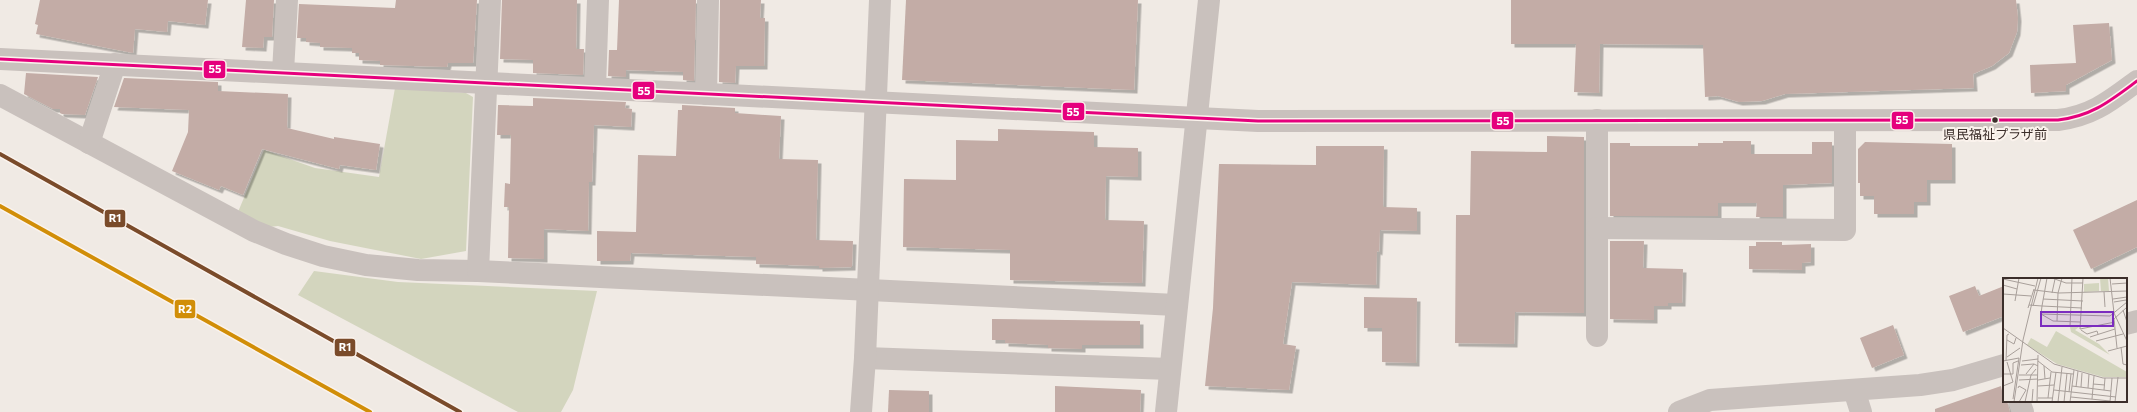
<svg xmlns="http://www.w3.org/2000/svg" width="2137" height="412" viewBox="0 0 2137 412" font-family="Commissioner,'Noto Sans JP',sans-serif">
<defs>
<filter id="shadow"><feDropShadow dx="3.5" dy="3.5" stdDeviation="0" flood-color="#0004"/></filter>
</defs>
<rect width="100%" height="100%" fill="#f0eae4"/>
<g fill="#d3d5be">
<path d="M395 88 466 93 473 97 466 251 421 259 330 241 278 226 269 227 238 212 264 150 315 168 379 177Z"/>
<path d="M314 271 398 282 597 291 573 390 561 412H518L298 295Z"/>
</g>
<g fill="#c3aca6" filter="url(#shadow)">
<path d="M40 0H208L205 25 168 21 167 32 135 29 133 53 36 34 38 25 35 24Z"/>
<path d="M246 0H274L272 37H264L263 48 242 47Z"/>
<path d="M396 0H477L473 63H448L447 67 380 65V61L359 60V53H352V48L320 47V43L306 42V38H297L299 4 395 8Z"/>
<path d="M502 0H577L576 49H584L583 75 533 73V60L500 59Z"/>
<path d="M619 0H696L694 81 683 80V72L626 70V77L608 76 609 50H617Z"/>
<path d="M720 0H761L760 18H765L764 66H736L735 83 719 82Z"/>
<path d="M906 0H1138L1134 90 902 80Z"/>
<path d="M1511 0H2016L2018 18 2017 32 2009 53 1992 66 1973 74 1974 88 1785 94 1762 101 1739 102 1718 96 1705 97 1703 45 1600 44 1599 93 1574 92 1576 44H1511Z"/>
<path d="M2109 23 2112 60 2066 85V91L2031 93 2030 65 2076 63 2073 25Z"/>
<path d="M26 73 98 77 85 115 62 114 60 113V109H53L24 94Z"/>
<path d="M124 78 218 82V91L288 94 287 128 334 139V137L380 144 376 170 340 165 339 169 262 149 243 195 221 186 219 190 172 171 188 132 189 110 114 107Z"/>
<path d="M533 98 626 102 625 108 632 109 631 127 594 125 592 182H589L588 231 544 229V259L508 258 509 207H504L505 183 510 184 511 135H497L498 105 533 106Z"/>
<path d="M682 105 735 108V113L781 116 779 159 818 160 816 240 853 241 852 267 819 268V266L756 264V257L631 253 630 261H597V231L636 232 638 155 676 156 678 110H682Z"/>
<path d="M998 129 1094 132V147L1138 148V177L1106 176 1105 220 1144 221 1142 283 1010 280V250L903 247 904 179 956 180V140L998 141Z"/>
<path d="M1547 136 1584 137V313L1515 312 1514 344 1455 343 1456 215H1470L1471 151 1547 152Z"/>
<path d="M1723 141H1751V154H1812V142H1832V183L1783 185V217H1756L1757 203H1718V216H1610V143H1630V146H1698V143H1723Z"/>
<path d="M1865 142 1952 144V180H1927V202H1914V214H1874V196H1860V183H1858V149Z"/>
<path d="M1316 146H1384L1383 207 1417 208V231L1380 230 1379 252 1377 251 1376 285 1292 282 1283 344 1296 346 1289 390 1205 386 1213 308 1219 164 1316 165Z"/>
<path d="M2137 200V247L2091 269 2073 230Z"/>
<path d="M1610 241H1644L1643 268 1683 269 1682 303H1668V306H1654V320L1610 319Z"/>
<path d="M1756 242H1782V245L1811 244V262L1802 263V270L1749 269V246H1756Z"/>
<path d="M1975 286 1979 296 2004 286V316L1963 332 1949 296Z"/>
<path d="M1364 297 1417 298 1416 363 1382 362V328H1364Z"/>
<path d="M992 319 1140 321V345H1082V349L1048 348V345L1005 343V340H992Z"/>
<path d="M1893 325 1904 355 1872 368 1860 338Z"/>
<path d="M1055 386 1141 390 1140 412H1055Z"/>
<path d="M2001 386 2004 401H2007L2010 412H1935V409Z"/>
<path d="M889 390 929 391V412H888Z"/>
</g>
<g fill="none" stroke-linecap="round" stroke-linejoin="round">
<g stroke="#c9c1bd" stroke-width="22">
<path d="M0 59 1258 121 2058 120C2092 116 2110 101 2137 81"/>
<path d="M283 72 287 0"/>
<path d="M595 88 598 0"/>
<path d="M706 94 708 0"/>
<path d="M0 95 254 231 286 244 323 256 366 265 418 270 478 271 1176 305"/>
<path d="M1597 120V336"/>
<path d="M89 143 115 64"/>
<path d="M1597 228 1845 230V121"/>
<path d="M478 271 490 0"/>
<path d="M2126 324 2137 321"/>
<path d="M865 358 1170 369"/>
<path d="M1854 390 1861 412"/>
<path d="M2019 401 2023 412"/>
<path d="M861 412 865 358 880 0"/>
<path d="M1166 412 1209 0"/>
<path d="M1679 412 1710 400 1920 385 1953 380 2004 365"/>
</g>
<path stroke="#b1aaa7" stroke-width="3" stroke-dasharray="1 3" stroke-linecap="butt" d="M0 206 370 412"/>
<g stroke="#fbf3ed" stroke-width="6">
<path id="bus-1" d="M0 59 1258 121 2058 120C2092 116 2110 101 2137 81"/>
</g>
<use href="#bus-1" stroke="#e5007d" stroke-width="3"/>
<g stroke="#fbf3ed" stroke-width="7">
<path id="rail-1" d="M0 154 460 412"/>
</g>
<g stroke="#fbf3ed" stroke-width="7">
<path id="rail-2" d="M0 206 370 412"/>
</g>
<use href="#rail-1" stroke="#7a4b2a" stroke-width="4"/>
<use href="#rail-2" stroke="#d18e08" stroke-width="4"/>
</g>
<circle fill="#3b2e2a" stroke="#fbf3ed" stroke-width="1.5" cx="1995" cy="120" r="3.5"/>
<g text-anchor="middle" stroke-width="4" stroke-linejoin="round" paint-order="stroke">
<g font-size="13" fill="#3b2e2a" stroke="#fbf3ed">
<text x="1995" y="139">県民福祉プラザ前</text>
</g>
</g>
<g transform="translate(2003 278)">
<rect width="124" height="124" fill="#f0eae4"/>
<path d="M97 0H105L106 13H98ZM96 5V13L81 14V6ZM67 49H76L72 52 96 66 107 77 68 54ZM53 53 124 94V99H100L54 86 24 67 28 60 44 69Z" fill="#d3d5be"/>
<path fill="none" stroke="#a89f9a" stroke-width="1" d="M44 0 39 28 79 30M49 0 63 5H80M107 0 111 35 124 63M0 1 32 8M109 6 124 5M0 7 14 11M31 12 56 15 124 13M101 14 102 29M49 15 52 1M0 16 28 18M40 21 80 23M110 21 124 19M12 23 16 0M111 24 123 22 124 25M26 27 39 28 38 36 107 38 124 24M30 28 38 0M25 30 31 11M120 32 124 44M38 36 50 43 77 44M54 43 55 15 59 0M67 49 69 0M0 50 51 86 100 100H124M77 51 80 0M77 51 112 44M78 52 84 56 94 53 95 56M87 59 112 51M4 62 11 66 13 60M93 63 120 56M118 69 120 86 124 87M114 70 111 41 124 29M105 73 124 68M4 79 17 70M0 83 16 80M3 83 4 57 6 56M19 83 35 81M35 83 49 94 70 96M18 87 31 86M41 88 42 101M0 96H10V85L15 83M23 96 31 86 35 88M16 97H35M16 102 35 101M35 102 47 100M90 106 102 107M0 108 10 104 4 84M35 108 51 107M69 108 108 113M73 109 75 93M78 109 79 95M15 110 16 108 23 112 16 124M85 110 86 96M51 112 113 119M101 112 102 100M66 114 68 96M68 119 107 123M35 120H50M45 120 48 94M10 121 16 80M89 121 91 98M11 124 20 62 35 0M22 124 28 97 33 91M29 124 30 111M34 124 35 77M49 124 53 94M55 124 59 89M61 124 64 95M67 124 71 92M107 124 109 100M112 124 115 99"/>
<path fill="#7b2cbf" fill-opacity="0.15" stroke="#7b2cbf" stroke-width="2" d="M38 34H110V48H38Z"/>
<rect width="124" height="124" fill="none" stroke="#3b2e2a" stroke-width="2"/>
</g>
<g stroke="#fbf3ed" stroke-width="1.5">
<rect x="203" y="60" width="23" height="19" rx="4" fill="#e5007d"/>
<rect x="632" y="81" width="23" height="19" rx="4" fill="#e5007d"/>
<rect x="1062" y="102" width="23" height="19" rx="4" fill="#e5007d"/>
<rect x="1891" y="111" width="23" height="19" rx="4" fill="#e5007d"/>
<rect x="1491" y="111" width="23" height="19" rx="4" fill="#e5007d"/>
<rect x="104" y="209" width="22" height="19" rx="4" fill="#7a4b2a"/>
<rect x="174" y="299" width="22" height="20" rx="4" fill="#d18e08"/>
<rect x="334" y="338" width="22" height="19" rx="4" fill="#7a4b2a"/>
</g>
<g font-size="11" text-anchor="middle" font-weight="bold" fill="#fff">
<text x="215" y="73">55</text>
<text x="644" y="95">55</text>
<text x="1073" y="116">55</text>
<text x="1902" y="124">55</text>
<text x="1503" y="125">55</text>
<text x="115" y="222">R1</text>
<text x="185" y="313">R2</text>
<text x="345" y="351">R1</text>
</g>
</svg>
